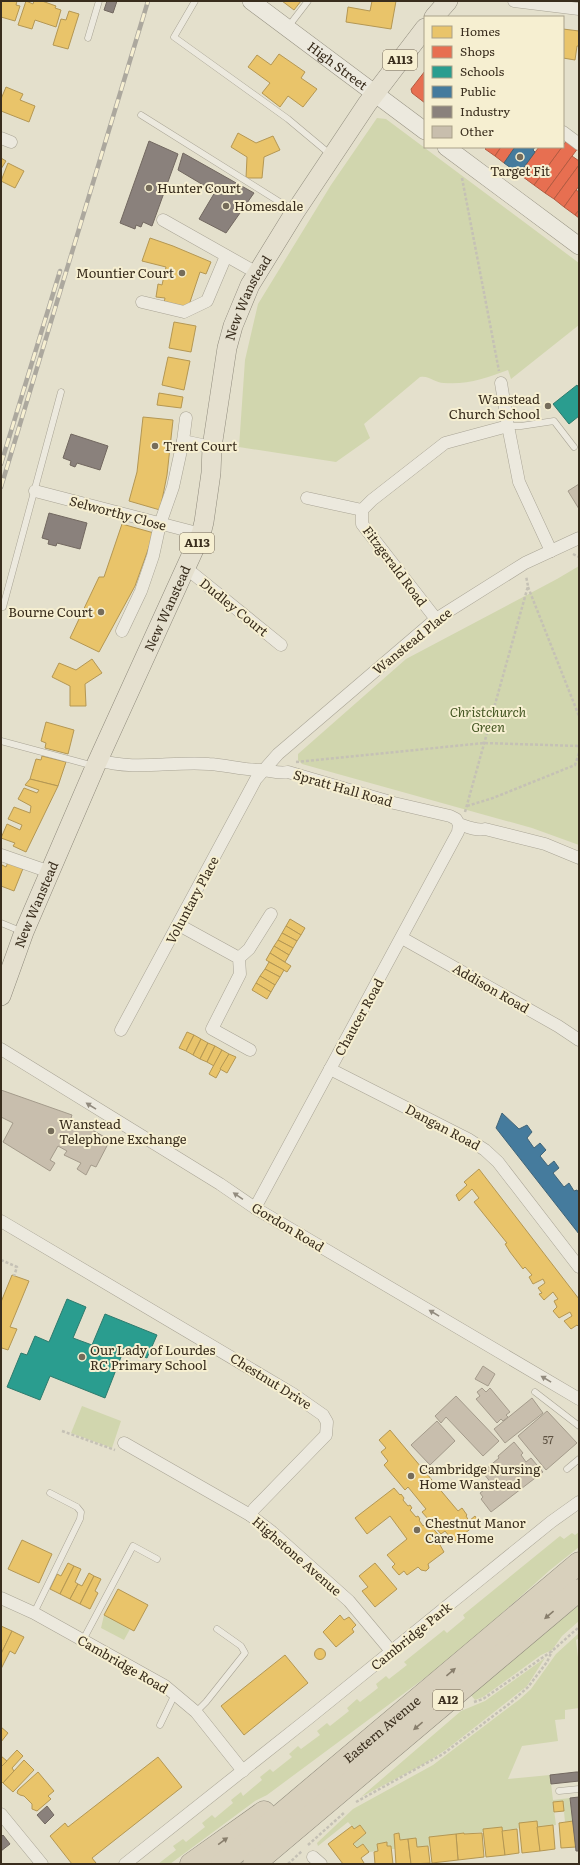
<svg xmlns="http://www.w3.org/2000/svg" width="580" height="1865" viewBox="0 0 580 1865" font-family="Literata,serif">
<rect width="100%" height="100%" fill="#e4e0cc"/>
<g fill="#d1d6ae">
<path d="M377 118 386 119 579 263V325L511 379 508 370C487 378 467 385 444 383 435 383 429 375 420 377L364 424 370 438 336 462 239 447 245 360 258 304 331 185Z"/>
<path d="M579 566V845L532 828 302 764 298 760V754L406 659 557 579Z"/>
<path d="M82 1406 121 1421 112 1448 71 1433Z"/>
<path d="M579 1532V1547L550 1570 453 1657 267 1795 255 1801 170 1864H158L176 1850 173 1846 183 1839 186 1842 205 1827 202 1823 212 1815 215 1818 233 1803 231 1800 241 1792 243 1796 262 1780 260 1777 270 1769 273 1772 292 1757 289 1754 298 1746 301 1749 320 1735 317 1731 327 1723 330 1726 349 1711 347 1708 357 1699 360 1702 378 1688 376 1684 386 1676 389 1679 407 1665 404 1662 444 1630 447 1633 465 1618 463 1615 560 1536 564 1539 572 1533 575 1535Z"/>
<path d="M579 1602V1621L562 1636 552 1650 541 1655 483 1697 475 1700 470 1694Z"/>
<path d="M104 1615 130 1629 124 1640 101 1628Z"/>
<path d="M579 1633V1638L576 1640 579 1666V1708L565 1710V1719L555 1720 558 1741 522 1746 508 1779 550 1775 553 1800 570 1798 573 1821 565 1822 563 1801 553 1802 556 1825 430 1837V1846L417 1847 400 1840 399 1833H394L396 1849H392L391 1846H387L386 1842 377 1844 378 1851 369 1852 363 1844 357 1848 353 1844 366 1833 360 1825 354 1829 348 1822 318 1846 317 1843 353 1809 433 1765 520 1699 531 1689 556 1654Z"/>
<path d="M545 1658 527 1686 447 1749 424 1764 361 1797 461 1711 485 1701Z"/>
</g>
<g fill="#e9c46a" stroke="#b49753">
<path d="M1 1H17L16 5 20 6 15 21 1 17Z"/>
<path d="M26 1 33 4 34 1H42L56 6 55 8 61 10 56 27 35 20 32 29 18 25Z"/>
<path d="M282 1H301L294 10Z"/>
<path d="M372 1H396L391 29 346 22 348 7 370 11Z"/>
<path d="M69 11 79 14 68 49 53 45 61 19 66 20Z"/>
<path d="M563 29 579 31V46H577L575 60 563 58Z"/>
<path d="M279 54 305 72 301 78 317 89 303 107 288 96 280 107 262 93 270 83 248 67 257 55 271 65Z"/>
<path d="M6 87 23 94 20 100 35 106 29 122 1 111V99Z"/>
<path d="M238 133 256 143 273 136 280 150 264 157 262 178H246L247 157 231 147Z"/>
<path d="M1 158 6 161 1 169Z"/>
<path d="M8 163 24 171 15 188 1 181Z"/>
<path d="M150 238 173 246 211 262 206 274 200 272 188 308 164 303 165 298 156 297 158 284 162 285 166 267 142 261Z"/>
<path d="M174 322 196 326 191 352 169 348Z"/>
<path d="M168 357 190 361 184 390 162 385Z"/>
<path d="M159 393 183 397 181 408 157 405Z"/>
<path d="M143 417 173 420 167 475 160 510 129 501 137 472Z"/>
<path d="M122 524 154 533 135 586 99 652 70 638 99 577H104Z"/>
<path d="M92 659 102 673 85 684 86 706H70V686L52 677 59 663 76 670Z"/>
<path d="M46 722 74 730 68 754 45 748 46 743 41 741Z"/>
<path d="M42 756 66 762 58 786 30 779 36 759 41 760Z"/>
<path d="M30 779 58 786 26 852 13 846 15 843 1 838 7 824 20 830 22 825 8 819 14 807 30 813 31 806 18 799 24 788 37 793 39 790 25 785Z"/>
<path d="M9 860 24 866 14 891 1 886V867L2 865 6 867Z"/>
<path d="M290 919 305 928 301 935 286 926Z"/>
<path d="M286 926 301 935 297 941 282 933Z"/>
<path d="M282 933 297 941 293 948 278 940Z"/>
<path d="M278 940 293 948 289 955 274 946Z"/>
<path d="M274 946 289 955 285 962 270 953Z"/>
<path d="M270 953 291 966 287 972 266 960Z"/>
<path d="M269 962 284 970 280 977 265 969Z"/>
<path d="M265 969 280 977 275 985 260 976Z"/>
<path d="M260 976 275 985 271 992 256 983Z"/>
<path d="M256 983 271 992 267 999 252 990Z"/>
<path d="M187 1032 194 1035 186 1051 179 1048Z"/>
<path d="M194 1035 201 1039 193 1055 186 1051Z"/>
<path d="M201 1039 208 1043 200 1059 193 1055Z"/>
<path d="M208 1043 215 1046 207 1062 200 1059Z"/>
<path d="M215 1046 222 1050 214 1066 207 1062Z"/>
<path d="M222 1050 229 1054 216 1078 209 1074Z"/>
<path d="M229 1054 236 1057 227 1073 220 1069Z"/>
<path d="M479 1169 579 1299V1327L577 1325 571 1329 564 1321 572 1316 570 1312 559 1318 553 1311 557 1307 554 1301 558 1299 553 1292 544 1300 539 1294 542 1293 538 1288 545 1283 543 1279 533 1284 529 1277 532 1275 525 1267 523 1269 510 1252 505 1244 507 1243 474 1202 479 1198 472 1189 459 1201 456 1195 467 1185 464 1182Z"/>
<path d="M12 1275 29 1281 10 1327 17 1329 8 1350 2 1348 1 1350V1302Z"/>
<path d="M390 1430 458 1511 462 1508 467 1515 466 1516 469 1521 475 1516 479 1522 454 1542 445 1531 441 1534 422 1512 426 1509 408 1487 405 1490 384 1465 388 1461 381 1452 386 1448 379 1440Z"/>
<path d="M394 1488 400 1495 401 1494 404 1498 403 1500 408 1506 410 1505 412 1508 410 1510 416 1517 418 1516 420 1519 419 1520 423 1526 428 1522 444 1542 440 1545 444 1552 428 1564 429 1568 426 1571 421 1570 418 1567 407 1575 404 1571 399 1575 392 1567 395 1564 387 1555 407 1539 390 1516 367 1534 355 1518Z"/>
<path d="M22 1540 52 1554 39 1583 8 1569Z"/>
<path d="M68 1563 74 1566 60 1594 50 1589 57 1574 61 1576Z"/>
<path d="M375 1563 397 1589 375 1607 362 1591 368 1587 359 1576Z"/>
<path d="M74 1566 81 1569 75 1582 78 1584 70 1599 60 1594Z"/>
<path d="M89 1573 94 1576 80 1604 70 1599 78 1584 82 1586Z"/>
<path d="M94 1576 101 1579 95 1591 98 1593 90 1609 80 1604Z"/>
<path d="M118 1589 148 1605 134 1631 104 1615Z"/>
<path d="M340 1615 344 1620 349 1617 356 1625 352 1629 354 1632 336 1647 323 1632Z"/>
<path d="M1 1626 12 1631 1 1654Z"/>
<path d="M12 1631 24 1637 15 1654 10 1651 1 1669V1654Z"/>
<circle cx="320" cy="1654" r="5.5"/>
<path d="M285 1655 308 1683 244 1735 221 1706Z"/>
<path d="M1 1727 8 1733 1 1742Z"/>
<path d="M17 1750 23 1756 12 1768 14 1771 3 1783 1 1781V1767Z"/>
<path d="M1 1756 7 1761 1 1767Z"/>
<path d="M158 1757 182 1787 92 1858 96 1863 94 1864H72L50 1836 65 1823 68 1827Z"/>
<path d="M24 1760 34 1770 13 1792 3 1783Z"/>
<path d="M38 1772 54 1791 48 1796 51 1799 37 1811 32 1809V1804L24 1796 20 1795 17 1793 18 1790Z"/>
<path d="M563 1801 564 1811 554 1812 553 1802Z"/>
<path d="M537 1821 540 1851 522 1853 519 1823Z"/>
<path d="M573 1821 576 1847 561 1848 559 1823Z"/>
<path d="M360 1825 366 1833 353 1844 357 1848 363 1844 369 1852 361 1858 364 1863 362 1864H343L328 1844 352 1826 354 1829Z"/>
<path d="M553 1825 555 1849 540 1851 537 1827Z"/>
<path d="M502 1827 505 1855 486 1857 483 1829Z"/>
<path d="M517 1829 519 1853 505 1855 502 1831Z"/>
<path d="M399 1833 400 1840 408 1839 411 1864H396L394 1834Z"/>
<path d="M464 1833V1834L482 1833 484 1857 458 1860 456 1834Z"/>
<path d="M456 1834 458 1860 432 1863 429 1837Z"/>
<path d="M416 1838 417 1847 428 1846 430 1863 411 1864 408 1839Z"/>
<path d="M387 1842V1846H391L393 1864H375L374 1852 378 1851 377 1844Z"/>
</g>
<g fill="#e76f51" stroke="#b35b41">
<path d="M425 71V103L412 93 411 89Z"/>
<path d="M567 140 578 148 545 193 534 185Z"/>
<path d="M487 147H501L495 156 485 149Z"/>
<path d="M501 147H515L504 163 495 156Z"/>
<path d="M539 147H562L534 185 519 174Z"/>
<path d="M572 156 579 161V165L554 199 545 193Z"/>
<path d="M579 165V186L564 207 554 199Z"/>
<path d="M576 190 579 192V210L575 215 564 207Z"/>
<path d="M579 210V218L575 215Z"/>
</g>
<g fill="#2a9d8f" stroke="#2e7b6d">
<path d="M577 385 579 388V416L569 424 553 404Z"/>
<path d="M67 1299 86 1307 73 1338 92 1345 105 1314 157 1335 147 1358 118 1346 115 1355 121 1357 105 1398 50 1376 40 1400 7 1387 21 1353 27 1355 35 1336 49 1342Z"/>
</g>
<g fill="#457b9d" stroke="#416477">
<path d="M515 147H535L533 150 535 152 519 174 504 163Z"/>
<path d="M502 1113 519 1129 527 1125 532 1132 527 1138 534 1148 540 1143 546 1150 540 1156 548 1166 554 1161 559 1168 553 1173 564 1187 569 1183 574 1191 577 1190 579 1193V1234L496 1128Z"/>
</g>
<g fill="#8a817c" stroke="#726860">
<path d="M107 1H117L113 13 104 10Z"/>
<path d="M149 141 178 154 152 226 143 222 141 227 136 225 135 229 120 223Z"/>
<path d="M183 153 254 193 226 233 199 219 215 192 178 170Z"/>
<path d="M71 434 108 446 100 470 77 463 75 467 70 465 71 461 63 458Z"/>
<path d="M49 513 87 523 80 549 57 543 56 546 48 544 49 540 42 538Z"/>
<path d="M576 1772H579V1781L551 1784 550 1775Z"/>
<path d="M579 1797V1851H576L570 1798Z"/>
<path d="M47 1806 54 1815 45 1824 37 1815Z"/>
<path d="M3 1835 10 1844 1 1851V1837Z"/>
</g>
<g fill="#c8bead" stroke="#a49b8b">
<path d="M579 484V509L568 491Z"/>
<path d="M1 1090 72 1115 71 1118 110 1140 96 1167 91 1165 86 1175 77 1169 81 1163 64 1155 67 1151 58 1146 50 1160 55 1163 50 1171 3 1142 13 1123 1 1117Z"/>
<path d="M483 1366 495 1374 488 1386 475 1379Z"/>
<path d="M482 1388 486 1392 490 1388 510 1412 506 1415 508 1417 503 1421 501 1419 497 1423 476 1399 480 1396 477 1392Z"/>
<path d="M456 1396 499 1441 483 1456 446 1417 441 1423 435 1416Z"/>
<path d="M532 1398 543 1413 505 1443 494 1429Z"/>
<path d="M547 1411 577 1443 546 1470 518 1436Z"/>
<path d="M437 1421 455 1441 430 1465 411 1445Z"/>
<path d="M514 1442 523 1453 521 1455 526 1462 531 1458 543 1472 491 1512 481 1499 483 1497 480 1493 492 1484 484 1474 489 1471 487 1468 499 1458 498 1456Z"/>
</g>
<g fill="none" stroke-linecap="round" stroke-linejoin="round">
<g stroke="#a9a495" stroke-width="7">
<g id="lane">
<path d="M195 1 174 37 288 119 331 155"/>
<path d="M288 27 308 1"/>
<path d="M88 38 99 1"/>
<path d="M141 115 294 211"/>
<path d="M508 426H521L554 421 574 447"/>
<path d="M3 607 61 392"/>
<path d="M1 741 94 766"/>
<path d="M1 923 23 932"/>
<path d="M535 1392 579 1426"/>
<path d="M567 1469 579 1459"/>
<path d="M34 1613 80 1519 81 1512 77 1507 50 1493"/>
<path d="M83 1640 133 1546 157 1559"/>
<path d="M196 1712 206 1702 245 1653 241 1646 217 1629"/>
<path d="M160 1725 175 1694"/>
<path d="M559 1791 579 1789"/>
</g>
</g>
<g stroke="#a9a495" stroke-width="13">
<g id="street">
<path d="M514 1 579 9"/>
<path d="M563 132 579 144"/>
<path d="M1 138 11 142"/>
<path d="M163 220 257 273"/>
<path d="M142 302 184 312 207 301 226 256"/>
<path d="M501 383 508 426 519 482 551 551"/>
<path d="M183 441 212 447"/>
<path d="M35 491 201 534"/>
<path d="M307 498 362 510"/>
<path d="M186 568 281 645"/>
<path d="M436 619 362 524V510L372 500 445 443 508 426"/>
<path d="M122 631 141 591 153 556 160 524 173 487 183 441 186 418"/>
<path d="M99 760C133 771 173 761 209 764 226 765 243 770 260 770 270 770 278 774 288 772L394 803 450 816 456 819 459 824C468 827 476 831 485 829L545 844 579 858"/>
<path d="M1 855 50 872"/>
<path d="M179 925 239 958 240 974 212 1029 250 1050"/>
<path d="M402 938 558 1026 579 1040"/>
<path d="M239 958 249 949 271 914"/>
<path d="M121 1030 256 779 278 754 436 619 525 563 579 538"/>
<path d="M1 1049 220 1184 255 1208 579 1399"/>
<path d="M330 1069 468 1139 485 1150 498 1162 579 1267"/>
<path d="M255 1208 458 832 459 824"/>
<path d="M1 1221 293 1394 323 1415 327 1422 326 1435 254 1509 250 1515"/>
<path d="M124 1443 250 1515 272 1532 349 1601 391 1651"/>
<path d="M1 1598 34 1613 165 1686 196 1712 243 1771"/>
<path d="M1 1814 42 1864"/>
<path d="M313 1857 321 1864"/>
<path d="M125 1864 309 1718 551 1522 579 1502"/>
</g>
</g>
<g stroke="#999485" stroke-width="18">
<g id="secondary">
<path id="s1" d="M251 1 425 131"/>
<path d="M446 147 579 246"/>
</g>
</g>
<g stroke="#8f8a7c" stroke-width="20">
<g id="primary">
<path d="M434 17 448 1"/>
<path id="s2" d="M1 996 24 932 95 767 201 534 204 522 211 473 212 447 227 348 233 326 250 285 295 212 367 104 425 28"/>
</g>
</g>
<g stroke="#8f8a7c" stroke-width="23">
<g id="highway">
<path d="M191 1864 264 1812"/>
<path id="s3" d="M222 1864 579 1563"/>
<path d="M254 1864 579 1590"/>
</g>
</g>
<g stroke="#c5c1b5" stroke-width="2.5" stroke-dasharray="3 2" stroke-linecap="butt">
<path d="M462 178 499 371"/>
<path d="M573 554 579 557"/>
<path d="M528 587 579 716"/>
<path d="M296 762 484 743 579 746"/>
<path d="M467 806 493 798 575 765 579 753"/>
<path d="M465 812 528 586 526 576"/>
<path d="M1 1260 17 1267 14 1276"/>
<path d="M62 1431 115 1450"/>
<path d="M474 1702 483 1699 552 1651 579 1627"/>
<path d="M356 1802 443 1754 509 1704 528 1687 547 1662 552 1651"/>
<path d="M308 1845 345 1812"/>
<path d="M288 1864 302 1851"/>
</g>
<use href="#lane" stroke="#ece9de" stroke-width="6"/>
<use href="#street" stroke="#ece9de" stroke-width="12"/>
<use href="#secondary" stroke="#ece9de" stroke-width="17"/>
<use href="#primary" stroke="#e5e0cf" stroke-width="19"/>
<use href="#highway" stroke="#d8d0bc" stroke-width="22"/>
<g stroke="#aca89e" stroke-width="4.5">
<g id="rail">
<path d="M1 464 60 271"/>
<path d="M1 487 148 1"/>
</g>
</g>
<use href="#rail" stroke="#f6efd1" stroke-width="3" stroke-dasharray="9" stroke-linecap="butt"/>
</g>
<defs><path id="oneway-solid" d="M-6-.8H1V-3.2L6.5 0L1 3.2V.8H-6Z"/></defs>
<g fill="#928b7e">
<use href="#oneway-solid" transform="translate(91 1106) rotate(-148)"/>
<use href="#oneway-solid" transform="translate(238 1196) rotate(-146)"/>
<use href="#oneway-solid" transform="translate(434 1313) rotate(-149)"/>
<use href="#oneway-solid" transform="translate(546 1379) rotate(-149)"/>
</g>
<g fill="#887e6c">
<use href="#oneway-solid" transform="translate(549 1615) rotate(140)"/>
<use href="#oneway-solid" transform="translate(451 1672) rotate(-40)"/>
<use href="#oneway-solid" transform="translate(418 1726) rotate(140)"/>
<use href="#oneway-solid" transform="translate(223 1841) rotate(-36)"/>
</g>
<g fill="#756c5a" stroke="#f6efd1" stroke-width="1.5">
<circle cx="520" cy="157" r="4"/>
<circle cx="149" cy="188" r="4"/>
<circle cx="226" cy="206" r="4"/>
<circle cx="182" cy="273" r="4"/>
<circle cx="548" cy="406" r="4"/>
<circle cx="155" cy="446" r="4"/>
<circle cx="101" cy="612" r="4"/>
<circle cx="51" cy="1131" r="4"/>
<circle cx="82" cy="1357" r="4"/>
<circle cx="411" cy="1476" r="4"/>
<circle cx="417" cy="1530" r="4"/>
</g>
<g text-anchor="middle" stroke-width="4" stroke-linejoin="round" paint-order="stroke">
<g font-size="11" fill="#5d5141">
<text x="548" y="1444">57</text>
</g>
<g fill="#f6efd1" stroke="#726753" stroke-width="1">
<rect x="383" y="50" width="34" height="20" rx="3"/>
<rect x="180" y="533" width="34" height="20" rx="3"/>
<rect x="433" y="1690" width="30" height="20" rx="3"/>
</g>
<g font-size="12" font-weight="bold" fill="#392d1d">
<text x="400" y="64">A113</text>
<text x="197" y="547">A113</text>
<text x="448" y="1704">A12</text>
</g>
<g font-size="13" fill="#392d1d" stroke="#f6efd1">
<text dy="5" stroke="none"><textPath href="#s1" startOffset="108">High Street</textPath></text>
<text dy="5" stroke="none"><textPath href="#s2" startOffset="746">New Wanstead</textPath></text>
<text transform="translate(118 513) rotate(15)" y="5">Selworthy Close</text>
<text transform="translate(395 566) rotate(53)" y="5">Fitzgerald Road</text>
<text transform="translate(234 607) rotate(39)" y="5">Dudley Court</text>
<text dy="5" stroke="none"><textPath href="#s2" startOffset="422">New Wanstead</textPath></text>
<text transform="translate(412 641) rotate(-39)" y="5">Wanstead Place</text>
<text transform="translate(343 788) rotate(16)" y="5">Spratt Hall Road</text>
<text transform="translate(192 900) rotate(-62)" y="5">Voluntary Place</text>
<text dy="5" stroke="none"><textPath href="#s2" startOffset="98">New Wanstead</textPath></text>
<text transform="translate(491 988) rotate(30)" y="5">Addison Road</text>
<text transform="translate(359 1017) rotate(-61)" y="5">Chaucer Road</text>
<text transform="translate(443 1127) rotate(28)" y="5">Dangan Road</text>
<text transform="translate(288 1227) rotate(31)" y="5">Gordon Road</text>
<text transform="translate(271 1381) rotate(32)" y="5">Chestnut Drive</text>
<text transform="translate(297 1556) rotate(41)" y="5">Highstone Avenue</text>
<text transform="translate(411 1636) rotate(-39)" y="5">Cambridge Park</text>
<text transform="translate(123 1664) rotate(30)" y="5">Cambridge Road</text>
<text dy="5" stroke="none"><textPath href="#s3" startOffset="209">Eastern Avenue</textPath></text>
</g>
<g font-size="13" fill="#392d1d" stroke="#f6efd1" text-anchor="start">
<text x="520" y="176" text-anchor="middle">Target Fit</text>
<text x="157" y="193">Hunter Court</text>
<text x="234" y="211">Homesdale</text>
<text x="174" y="278" text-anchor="end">Mountier Court</text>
<text x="540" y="404" text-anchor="end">Wanstead<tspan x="540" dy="15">Church School</tspan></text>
<text x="163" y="451">Trent Court</text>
<text x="93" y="617" text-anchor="end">Bourne Court</text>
<text x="59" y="1129">Wanstead<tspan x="59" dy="15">Telephone Exchange</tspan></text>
<text x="90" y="1355">Our Lady of Lourdes<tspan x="90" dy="15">RC Primary School</tspan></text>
<text x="419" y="1474">Cambridge Nursing<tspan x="419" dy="15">Home Wanstead</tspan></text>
<text x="425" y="1528">Chestnut Manor<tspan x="425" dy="15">Care Home</tspan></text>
</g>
<g font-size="13" font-style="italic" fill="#445623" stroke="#f6efd1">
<text x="488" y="717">Christchurch<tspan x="488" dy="15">Green</tspan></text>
</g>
</g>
<rect width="580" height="1865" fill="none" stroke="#392d1d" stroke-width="4"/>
<rect x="424" y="16" width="140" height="132" fill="#f6efd1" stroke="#aaa189"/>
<rect x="432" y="26" width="20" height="12" fill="#e9c46a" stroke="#aaa189"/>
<text x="460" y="36" font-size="12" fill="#392d1d">Homes</text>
<rect x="432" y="46" width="20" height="12" fill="#e76f51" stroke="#aaa189"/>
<text x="460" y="56" font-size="12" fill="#392d1d">Shops</text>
<rect x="432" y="66" width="20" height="12" fill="#2a9d8f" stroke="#aaa189"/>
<text x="460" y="76" font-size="12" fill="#392d1d">Schools</text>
<rect x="432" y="86" width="20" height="12" fill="#457b9d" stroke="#aaa189"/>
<text x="460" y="96" font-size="12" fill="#392d1d">Public</text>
<rect x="432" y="106" width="20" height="12" fill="#8a817c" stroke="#aaa189"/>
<text x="460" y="116" font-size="12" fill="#392d1d">Industry</text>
<rect x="432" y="126" width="20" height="12" fill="#c8bead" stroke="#aaa189"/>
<text x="460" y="136" font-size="12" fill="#392d1d">Other</text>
</svg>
